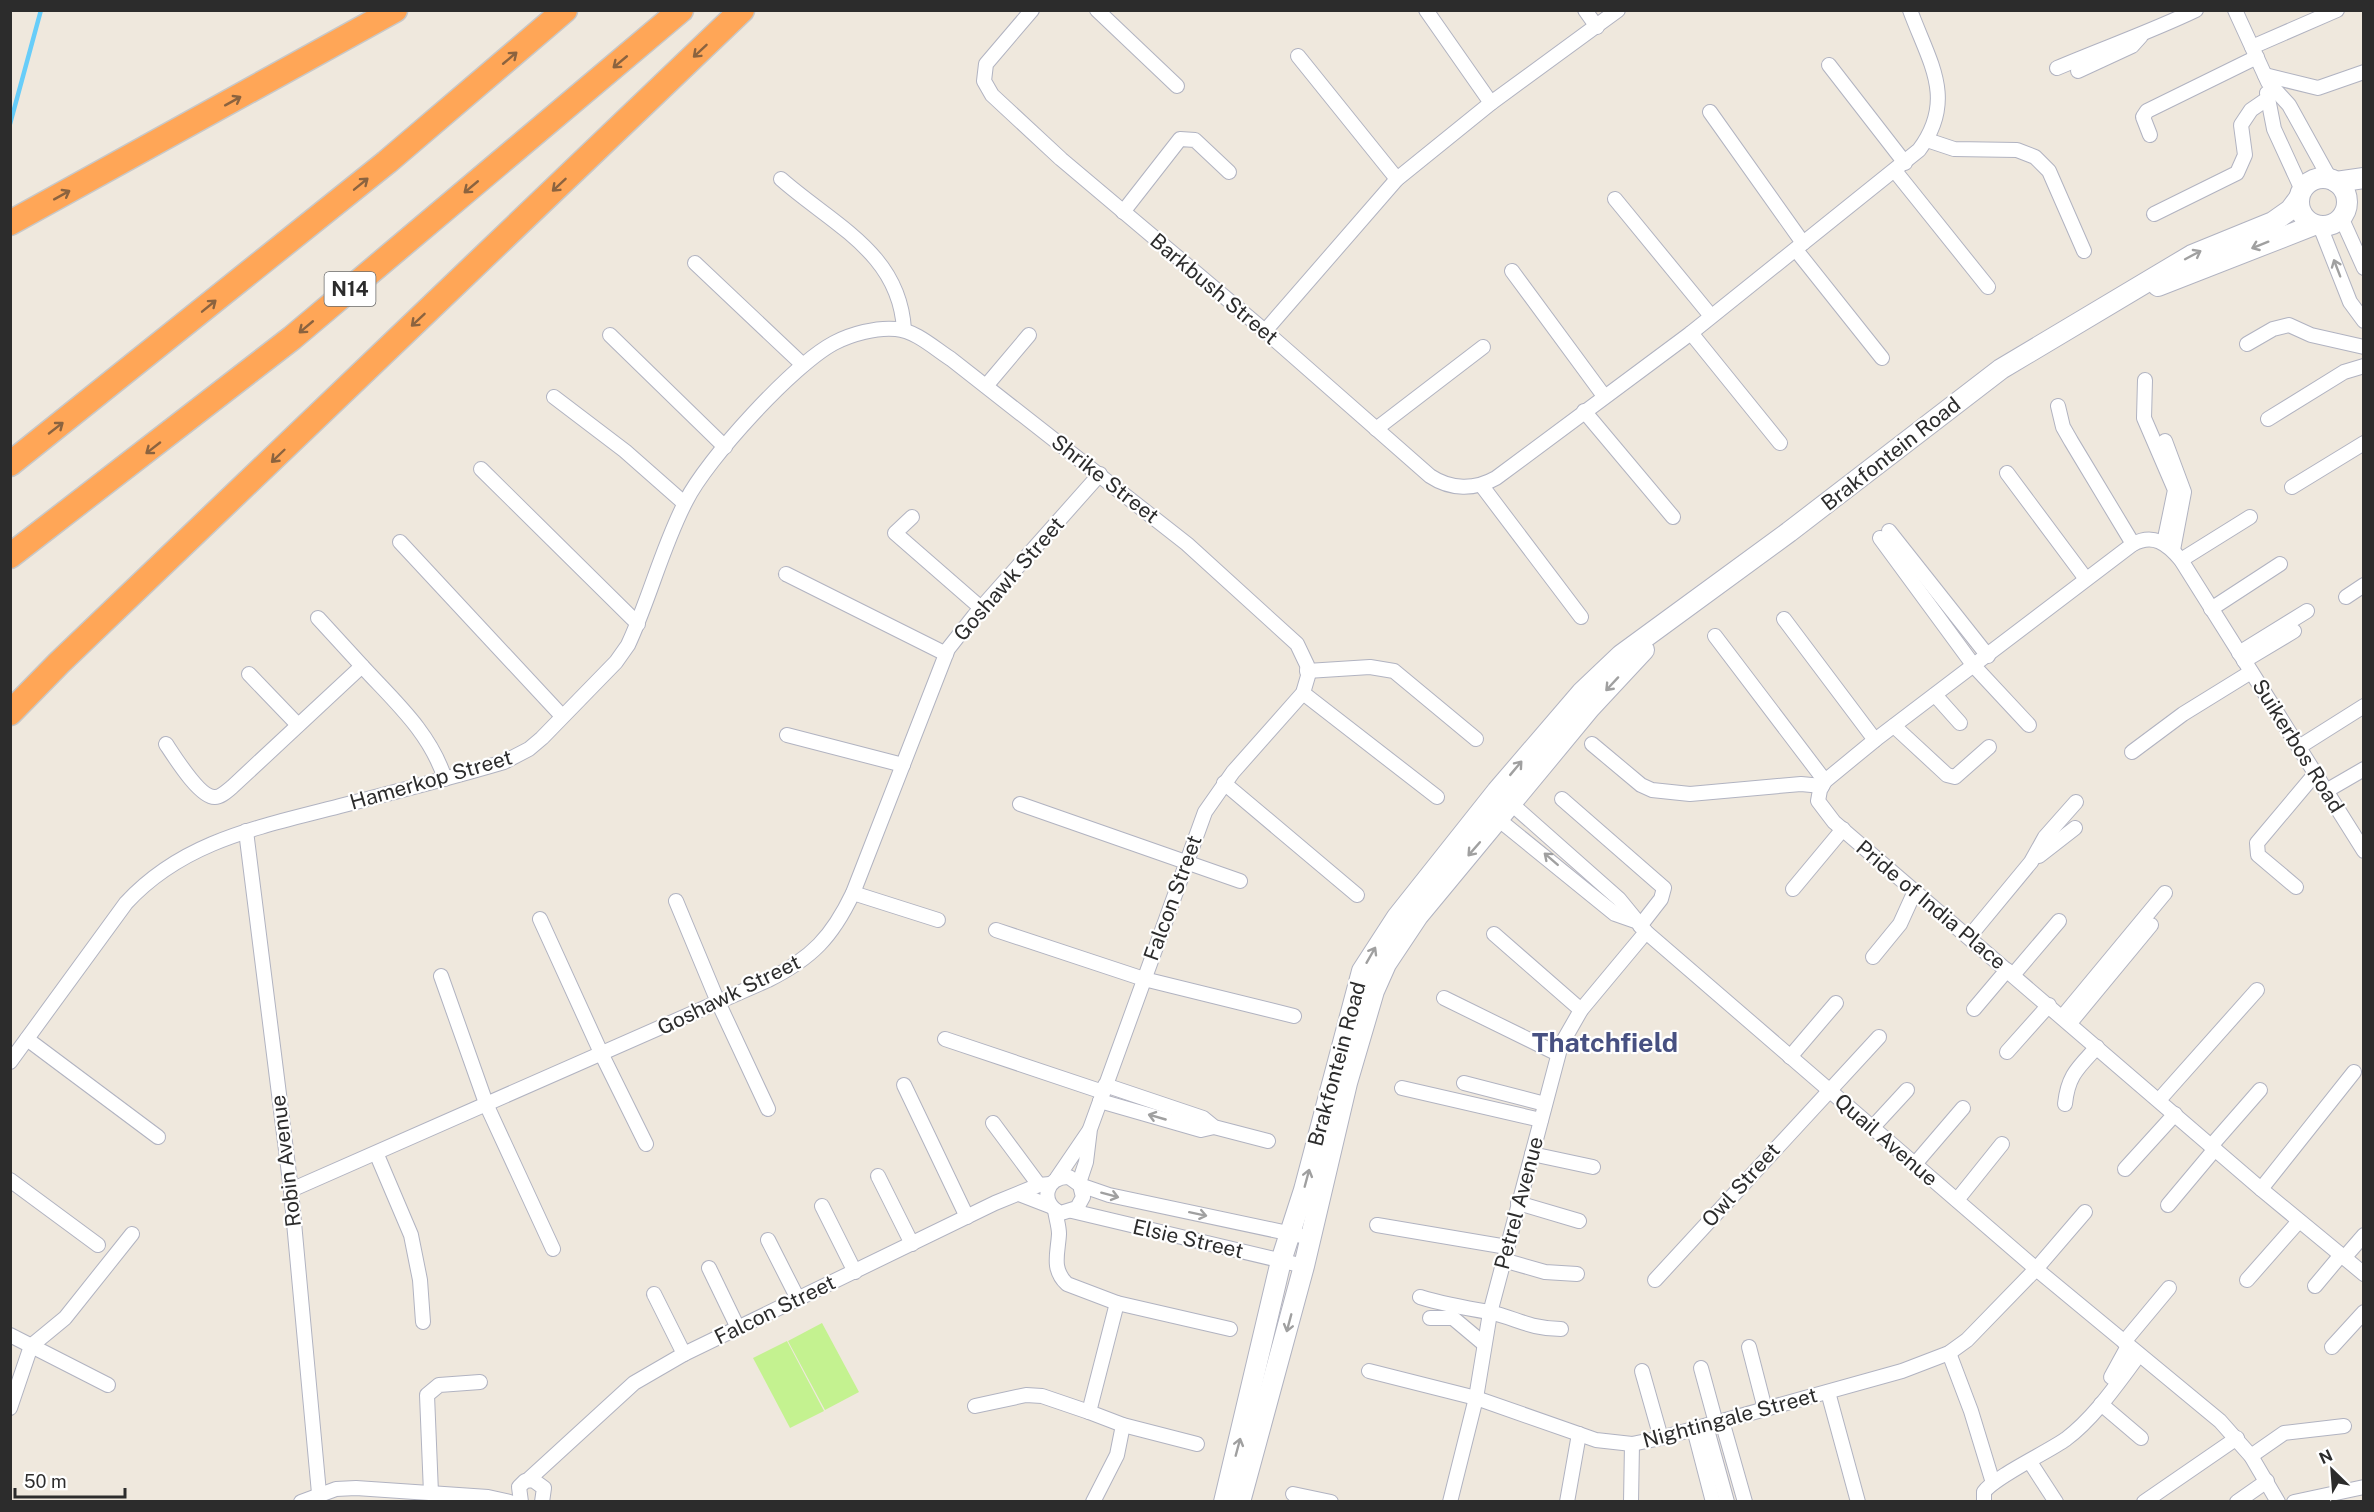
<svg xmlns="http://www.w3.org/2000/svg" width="2374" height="1512" viewBox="0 0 2374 1512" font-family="'Public Sans',sans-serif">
<rect width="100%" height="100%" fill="#efe8dd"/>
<g fill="#c4f290">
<path d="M822 1323 859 1392 825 1410 788 1341Z"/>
<path d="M787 1341 824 1411 790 1428 753 1358Z"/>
</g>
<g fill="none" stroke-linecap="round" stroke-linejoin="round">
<path stroke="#67cdf9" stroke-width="4.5" d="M10 124 41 10"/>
<g stroke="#b1b3c1" stroke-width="16">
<g id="street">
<path d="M1032 10 986 64 984 81 992 95 1061 159 1265 331 1430 476C1451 490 1475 490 1496 478L1691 333 1919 150C1957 99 1929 62 1910 10"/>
<path d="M1097 10 1177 86"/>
<path d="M1426 10 1491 103"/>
<path d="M1585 10 1597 27"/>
<path d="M2235 10 2268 82 2289 105 2330 179"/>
<path d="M2252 47 2337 10"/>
<path d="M1298 56 1397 179"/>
<path d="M1829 65 1905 163"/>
<path d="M2057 68C2104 48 2150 32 2196 10"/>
<path d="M2078 71 2132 46 2141 36"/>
<path d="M2265 75 2318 88 2364 72"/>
<path d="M2267 93 2274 129 2302 190"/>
<path d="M1710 112 1803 243"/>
<path d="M2150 135 2143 117 2147 111 2257 57"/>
<path d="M1927 140 1954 149 2017 150 2035 157 2049 171 2084 251"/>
<path d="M1895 171 1988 287"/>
<path d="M781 179C833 225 900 253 904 330"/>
<path d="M1615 199 1711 316"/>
<path d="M1123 212 1180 139 1195 140 1229 172"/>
<path d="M2154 214 2237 173 2245 155 2241 125 2251 110 2267 99"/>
<path d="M2341 217 2364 268"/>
<path d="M2320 226 2350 302 2364 321"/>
<path d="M1796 250 1882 358"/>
<path d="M695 263 803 365"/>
<path d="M1512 271 1604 396"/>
<path d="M1265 331 1397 179 1491 103 1618 10"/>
<path d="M1691 333 1780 443"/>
<path d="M610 335 725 447"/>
<path d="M2247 344 2273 329 2289 325 2311 335 2364 347"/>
<path d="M2145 380 2144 418 2175 490 2164 543"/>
<path d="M986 386 1029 335"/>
<path d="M554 397 625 451 684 503"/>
<path d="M2058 406 2063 427 2071 441 2133 544"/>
<path d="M1584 411 1673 517"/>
<path d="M2268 419 2344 372 2364 366"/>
<path d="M1376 429 1483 347"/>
<path d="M2165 441 2184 492 2173 550"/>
<path d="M481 469 638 624"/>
<path d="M2007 473 2086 579"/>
<path d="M1482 486 1581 617"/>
<path d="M2292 487 2364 443"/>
<path d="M912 517 895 533 981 608"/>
<path d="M1889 531 1988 656"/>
<path d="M1880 538 1974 666 2029 725"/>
<path d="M400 542 562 716"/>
<path d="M2181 560 2250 517"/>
<path d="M786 574 946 654"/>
<path d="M2346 597 2364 585"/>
<path d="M2211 609 2280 564"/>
<path d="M1784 619 1875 740"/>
<path d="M1715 636 1825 781"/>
<path d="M2239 653 2307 611"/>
<path d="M2244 661 2294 631"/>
<path d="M362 666C394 701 430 732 445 779"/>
<path d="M1307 671 1370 667 1394 671 1476 739"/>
<path d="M249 674 298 725"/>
<path d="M1303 693 1437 797"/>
<path d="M1935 695 1960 723"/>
<path d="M1894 726 1947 775 1955 777 1989 747"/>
<path d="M787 735 903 765"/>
<path d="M166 744C174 756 200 798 215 797 221 797 227 791 232 787L362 666 318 618"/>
<path d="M1592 744 1641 785 1652 790 1690 794 1801 784 1822 786"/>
<path d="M2299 747 2364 706"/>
<path d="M2132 752 2183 714 2251 672"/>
<path d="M1224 783 1357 895"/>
<path d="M2326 791 2364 769"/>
<path d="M1506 799 1619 899 1646 932 2041 1273 2220 1421 2251 1456 2278 1502"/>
<path d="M1562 799 1664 888 1661 899 1640 926"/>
<path d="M1020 804 1240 881"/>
<path d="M1493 815 1615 914 1635 921"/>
<path d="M246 831 291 1190 319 1493"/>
<path d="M2364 851 2181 560C2167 543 2153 533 2133 544L1875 740 1825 781 1820 790 1818 801 1834 822 2261 1189 2364 1274"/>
<path d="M2039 856 2075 828"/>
<path d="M2296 887 2258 855 2257 843 2315 774"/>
<path d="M1793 889 1843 829"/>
<path d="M853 893 938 920"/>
<path d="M676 901 718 1002 768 1109"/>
<path d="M540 919 602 1055 646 1144"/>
<path d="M996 930 1144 979 1294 1016"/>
<path d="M1494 934 1581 1010"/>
<path d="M1969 937 2031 862 2045 837 2076 802"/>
<path d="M1873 957 1900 924 1915 891"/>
<path d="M2013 975 2059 921"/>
<path d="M441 976 487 1106 553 1249"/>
<path d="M1444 998 1558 1054"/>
<path d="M1974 1009 2007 970"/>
<path d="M2063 1016 2165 893"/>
<path d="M2070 1023 2151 925"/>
<path d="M27 1039 158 1137"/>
<path d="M945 1039 1103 1092"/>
<path d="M2007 1052 2049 1005"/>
<path d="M1790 1057 1836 1003"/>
<path d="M10 1062 126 903C184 840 261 827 340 806 395 792 450 778 504 762L529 749 542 738 616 662 628 645C650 598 662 547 686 501 707 459 793 365 834 343 851 334 877 327 896 329 916 331 934 348 951 359L1187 544 1297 644 1307 665 1308 676 1303 693 1233 772 1205 812 1090 1129 1086 1162 1079 1183"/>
<path d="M1464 1083 1545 1104"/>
<path d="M904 1085 967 1217"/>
<path d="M1105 1085 1203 1118 1214 1127 1268 1141"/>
<path d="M1402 1088 1541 1120"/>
<path d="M2159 1100 2257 990"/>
<path d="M1100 1101 1201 1130 1214 1127"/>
<path d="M2065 1104C2068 1075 2078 1068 2097 1047"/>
<path d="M993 1123 1039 1185"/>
<path d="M1872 1128 1907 1090"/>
<path d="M2211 1146 2260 1090"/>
<path d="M1532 1154 1593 1167"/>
<path d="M377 1155 411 1235 420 1280 423 1322"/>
<path d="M1915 1164 1963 1108"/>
<path d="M2125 1169 2175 1114"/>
<path d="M878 1176 912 1244"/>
<path d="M1057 1178 1089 1131"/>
<path d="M10 1180 98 1245"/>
<path d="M1080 1185 1083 1197 1077 1208 1061 1213C1039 1204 1045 1176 1069 1177L1080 1185 1109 1195 1311 1238"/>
<path d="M2261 1189 2354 1072"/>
<path d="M291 1190 768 980C812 958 832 937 853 893L948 649 974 616 1100 474"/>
<path d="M1019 1194 1050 1206"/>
<path d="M1957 1200 2002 1144"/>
<path d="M1518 1203 1579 1221"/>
<path d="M2168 1205 2215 1149"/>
<path d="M822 1206 855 1272"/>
<path d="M1055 1210C1056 1218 1059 1226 1059 1234 1058 1253 1051 1269 1067 1284L1117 1303 1230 1329"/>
<path d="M1072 1211 1304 1266"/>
<path d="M1377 1225 1507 1247"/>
<path d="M768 1240 798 1299"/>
<path d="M2344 1258 2364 1235"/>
<path d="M1503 1260 1545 1272 1577 1274"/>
<path d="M709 1268 738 1328"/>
<path d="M1655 1280 1879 1037"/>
<path d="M2247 1280 2299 1221"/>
<path d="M2315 1286 2341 1255"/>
<path d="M654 1294 684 1354"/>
<path d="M1420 1297C1443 1304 1465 1308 1489 1312 1516 1318 1530 1329 1561 1329"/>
<path d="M1117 1303 1089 1412 1123 1425 1197 1444"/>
<path d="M1430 1318H1453L1484 1344"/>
<path d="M10 1335 108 1385"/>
<path d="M2124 1342 2169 1288"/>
<path d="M1749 1347 1765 1409"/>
<path d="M2332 1347 2364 1312"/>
<path d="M1949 1353 1971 1411 1993 1483"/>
<path d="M1701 1368 1716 1423"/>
<path d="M1369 1371 1476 1398 1596 1440 1632 1444 1661 1438 1902 1371 1949 1353 1967 1340 2036 1269 2085 1212"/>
<path d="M1642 1371 1661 1438"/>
<path d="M2111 1377 2128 1346"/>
<path d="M1828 1392 1858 1502"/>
<path d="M2101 1404 2141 1438"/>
<path d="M975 1406 1026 1395 1042 1396 1089 1412"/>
<path d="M10 1408 31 1346 65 1318 132 1234"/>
<path d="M1722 1421 1745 1502"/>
<path d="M1706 1426 1727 1502"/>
<path d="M1694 1429 1713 1502"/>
<path d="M2251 1456 2284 1433 2344 1426"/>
<path d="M2030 1462 2056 1502"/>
<path d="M528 1480 634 1383 684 1354 995 1203 1039 1185 1050 1184"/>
<path d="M431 1493 427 1395 439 1385 480 1382"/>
<path d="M1293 1494 1331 1502"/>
<path d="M301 1502 336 1489 356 1488 488 1497 510 1502"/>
<path d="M521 1502 519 1487 525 1481 533 1480 544 1488 542 1502"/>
<path d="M1093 1502 1117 1455 1123 1425"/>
<path d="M1450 1502 1476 1398 1490 1313 1561 1045 1581 1010 1646 932"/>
<path d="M1567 1502 1579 1434"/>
<path d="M1631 1502 1632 1444"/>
<path d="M1984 1502V1492C1994 1477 2048 1452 2066 1439 2095 1417 2117 1384 2139 1355"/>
<path d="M2144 1502 2237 1438"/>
<path d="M2237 1502 2267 1481"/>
<path d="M2294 1502 2364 1487"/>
</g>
</g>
<g stroke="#b1b3c1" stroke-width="22">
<g id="secondary">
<circle cx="2323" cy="202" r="24"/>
<path d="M2336 182 2364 178"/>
<path d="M2158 286 2314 225"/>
<path d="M1224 1502 1281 1261 1304 1190 1362 971 1397 917 1497 791 1582 692 1621 655 1789 532 2001 369 2192 255 2273 222 2290 210 2299 198"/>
<path d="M1240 1502 1304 1266 1347 1083 1374 991 1386 964 1418 916 1590 708 1644 650"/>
</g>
</g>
<g stroke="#c8c8c8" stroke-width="27">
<g id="highway">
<path d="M10 223 395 10"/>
<path d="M10 464 387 162 565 10"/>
<path d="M10 556 292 338 681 10"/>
<path d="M10 713 59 663 742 10"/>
</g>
</g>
<use href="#street" stroke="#fff" stroke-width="14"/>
<use href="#secondary" stroke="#fff" stroke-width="20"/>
<use href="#highway" stroke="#ffa657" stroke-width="24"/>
</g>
<defs><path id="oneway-shaft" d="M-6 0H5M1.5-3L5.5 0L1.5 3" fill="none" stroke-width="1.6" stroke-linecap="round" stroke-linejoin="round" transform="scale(1.5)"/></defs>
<g stroke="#8b633f">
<use href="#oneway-shaft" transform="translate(700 51) rotate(137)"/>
<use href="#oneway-shaft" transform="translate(510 58) rotate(-40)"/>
<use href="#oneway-shaft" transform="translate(620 62) rotate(140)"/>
<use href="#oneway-shaft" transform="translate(233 101) rotate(-29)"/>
<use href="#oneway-shaft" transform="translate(361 184) rotate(-39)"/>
<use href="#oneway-shaft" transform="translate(559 185) rotate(137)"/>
<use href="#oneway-shaft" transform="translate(471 187) rotate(140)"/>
<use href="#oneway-shaft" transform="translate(62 195) rotate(-29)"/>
<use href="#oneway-shaft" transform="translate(209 306) rotate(-39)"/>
<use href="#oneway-shaft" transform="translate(418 320) rotate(137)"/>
<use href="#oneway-shaft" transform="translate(306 327) rotate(140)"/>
<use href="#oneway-shaft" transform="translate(56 428) rotate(-38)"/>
<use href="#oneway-shaft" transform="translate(153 448) rotate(142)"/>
<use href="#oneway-shaft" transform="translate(278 456) rotate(136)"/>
</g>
<g stroke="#a0a0a0">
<use href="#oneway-shaft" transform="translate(2260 245) rotate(158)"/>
<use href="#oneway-shaft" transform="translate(2193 255) rotate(-28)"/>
<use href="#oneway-shaft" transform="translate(2337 268) rotate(-111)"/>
<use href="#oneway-shaft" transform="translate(1612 684) rotate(133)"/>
<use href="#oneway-shaft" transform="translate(1516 768) rotate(-50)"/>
<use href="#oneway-shaft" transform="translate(1474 849) rotate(131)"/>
<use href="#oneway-shaft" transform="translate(1551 859) rotate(-139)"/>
<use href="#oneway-shaft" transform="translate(1371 955) rotate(-60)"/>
<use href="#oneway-shaft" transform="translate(1157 1117) rotate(-164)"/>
<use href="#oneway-shaft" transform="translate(1307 1178) rotate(-75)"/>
<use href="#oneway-shaft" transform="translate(1110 1195) rotate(15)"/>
<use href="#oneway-shaft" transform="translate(1198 1214) rotate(12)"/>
<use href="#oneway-shaft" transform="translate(1289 1323) rotate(105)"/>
<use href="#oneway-shaft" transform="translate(1238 1447) rotate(-75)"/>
</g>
<g text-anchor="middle" stroke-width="4.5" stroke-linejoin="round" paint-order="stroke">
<rect fill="#fff" stroke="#6b6b6b" stroke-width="1.5" x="324.5" y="272" width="51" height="34" rx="4.5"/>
<g font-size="20" font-weight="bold" fill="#2c2c2c">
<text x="350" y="296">N14</text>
</g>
<g font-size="21" fill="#2c2c2c" stroke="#fff">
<text transform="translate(1214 289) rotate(40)" y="7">Barkbush Street</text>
<text transform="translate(1891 454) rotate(-38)" y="7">Brakfontein Road</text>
<text transform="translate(1105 479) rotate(38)" y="7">Shrike Street</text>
<text transform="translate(1009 579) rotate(-49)" y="7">Goshawk Street</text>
<text transform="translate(2298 746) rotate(58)" y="7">Suikerbos Road</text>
<text transform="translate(431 780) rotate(-16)" y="7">Hamerkop Street</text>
<text transform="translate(1173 898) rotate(-70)" y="7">Falcon Street</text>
<text transform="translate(1931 905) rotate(40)" y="7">Pride of India Place</text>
<text transform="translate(729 995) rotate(-26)" y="7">Goshawk Street</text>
<text transform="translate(1337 1064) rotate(-75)" y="7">Brakfontein Road</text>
<text transform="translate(1886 1140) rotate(41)" y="7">Quail Avenue</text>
<text transform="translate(286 1161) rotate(-97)" y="7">Robin Avenue</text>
<text transform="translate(1741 1185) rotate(-48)" y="7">Owl Street</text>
<text transform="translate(1519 1203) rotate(-75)" y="7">Petrel Avenue</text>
<text transform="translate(1188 1239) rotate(13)" y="7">Elsie Street</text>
<text transform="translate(775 1310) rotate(-26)" y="7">Falcon Street</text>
<text transform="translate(1730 1418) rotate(-15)" y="7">Nightingale Street</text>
</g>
<g font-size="27" font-weight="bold" fill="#475081" stroke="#fff">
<text x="1605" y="1052">Thatchfield</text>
</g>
</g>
<rect width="2374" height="1512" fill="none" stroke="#2c2c2c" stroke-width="24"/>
<g transform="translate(2332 1470) rotate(335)" stroke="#ffffff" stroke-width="4.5" paint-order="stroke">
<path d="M0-4.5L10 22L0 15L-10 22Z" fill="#2c2c2c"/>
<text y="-9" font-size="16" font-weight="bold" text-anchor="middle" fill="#2c2c2c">N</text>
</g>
<path d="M15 1488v9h110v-9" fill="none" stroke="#2c2c2c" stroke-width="3"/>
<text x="24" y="1488" font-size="18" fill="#2c2c2c" stroke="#ffffff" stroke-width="4.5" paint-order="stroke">50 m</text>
</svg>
